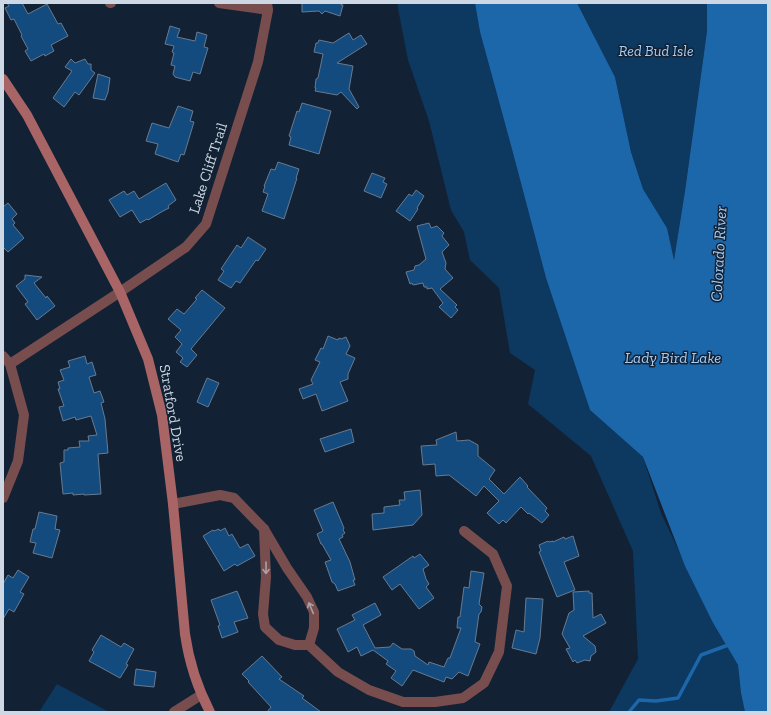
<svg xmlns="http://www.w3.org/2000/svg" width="771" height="715" viewBox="0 0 771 715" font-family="'Zilla Slab',serif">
<rect width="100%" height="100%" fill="#122234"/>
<g fill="#0d3860">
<path d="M397 3H475L480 32 513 153 546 278 590 410 643 457 661 513 713 623 738 665 741 693 745 712H609L638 659 633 551 591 456 528 404 535 370 510 353 499 288 470 260 464 232 451 210 429 121 408 60Z"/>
<path d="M577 3H707V31L685 191 674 261 667 228 643 189 631 152 615 77Z"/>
<path d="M57 684 109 712H39Z"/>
</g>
<path fill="#1c66aa" d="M475 3H577L615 77 631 152 643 189 667 228 674 260 685 191 707 31V3H768V712H745L741 693 738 665 713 623 685 566 643 457 590 410 546 278 513 153 480 32Z"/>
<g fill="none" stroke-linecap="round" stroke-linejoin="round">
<path stroke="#1c66aa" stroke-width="3.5" d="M629 712 639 700 656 701 678 698 701 655 731 644"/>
</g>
<g fill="#144b7f" stroke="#677a90">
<path d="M7 3H22L28 14 47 4 58 24 61 23 68 36 51 45 54 51 45 56 44 54 31 61 25 51 28 49 21 36 22 35 14 19 11 20 5 8 9 6Z"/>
<path d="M302 3H342L341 5H343L340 16 325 11 322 14 319 11 302 12Z"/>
<path d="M170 26 180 29 177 37 195 41 197 32 207 35 204 47 208 48 200 74 193 72 190 81 175 77 173 74 175 66 171 65 174 53 172 52 174 46 165 44Z"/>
<path d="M349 33 353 40 361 35 367 44 337 63 353 66 349 89 359 107 357 109 341 92 337 95 315 91 316 88H315L316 79 318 78 323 54 314 52 316 43H318L319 40 333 43Z"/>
<path d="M71 59 75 63 85 59 88 64H91V70L95 73 79 95 75 92 64 107 53 98 72 71 65 67Z"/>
<path d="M98 74 110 78 108 92 105 100 93 98Z"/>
<path d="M302 103 331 111 319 154 289 145 291 137 289 136 297 111 299 112Z"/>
<path d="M178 106 193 111 190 121 194 122 184 155 181 154 178 162 155 154 158 144 146 141 152 123 169 128Z"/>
<path d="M278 162 299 169 296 178H297L284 219 262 211 268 194 263 192 265 186H264L271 169 275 170Z"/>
<path d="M372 173 385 178 383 182 387 184 381 198 364 191Z"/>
<path d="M166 183 176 200 168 206 169 208 163 211 148 220 147 219 140 223 132 210 120 217 109 200 124 191 127 195 134 191 139 199Z"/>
<path d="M416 190 424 196 417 208 418 209 410 221 396 211 409 194 412 196Z"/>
<path d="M8 203 17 214 12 219 15 223 13 225 24 238 8 252 3 247V207Z"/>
<path d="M429 223 431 228 437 226 444 233 442 236 449 245 442 252 446 263 445 269 453 278 440 289 457 305 455 307 458 310 451 318 439 307 443 303 432 288 427 289V287H424L423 283 413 285 412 283 410 284 406 272 414 270 415 266 419 265 426 259 417 226Z"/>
<path d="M248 237 266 249 258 261 256 260 240 283 236 281 231 288 218 280 224 271 221 269 237 245 241 248Z"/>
<path d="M25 275 42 277 34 283 46 298 47 296 55 306 37 320 25 304 28 302 16 286 25 279Z"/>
<path d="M202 290 225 308 191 349 197 355 187 367 180 362 183 358 176 352 182 344 175 337 181 330 168 319 177 309 184 314 197 299 195 298Z"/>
<path d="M328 336 338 340 339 338 341 339 346 337 350 346 346 354 355 358 348 374V379L340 382 348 401 322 411 316 394 303 399 299 389 313 384 311 380 320 362 315 360 321 348 323 349Z"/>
<path d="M85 356 87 364 92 362 96 375 89 377 94 393 100 391 104 402 101 403 105 419 108 453 98 454 101 494 84 495V494L73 495V493L63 494 60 463 64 462V450H68V448L80 447 79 441H89L88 436 97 435 91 416 76 420 75 417 63 421 59 407 64 406 58 389H60L58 382 64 380 60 370 70 367 68 361Z"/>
<path d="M207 378 219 383 208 407 197 402Z"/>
<path d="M351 429 354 442 325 452 320 439Z"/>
<path d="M456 432 457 441 469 440 478 445V456L495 470 489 479 504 494 520 477 528 486 527 487 547 508 545 511 549 515 542 523 529 513 528 514 521 507 506 523 503 520 499 524 487 513 499 501 484 486 476 496 449 475 436 476 435 464 423 465 421 446 437 445 436 440Z"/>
<path d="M420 490 422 515 413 525 373 530 372 514 384 513V507L400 505 399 500H405L404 492Z"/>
<path d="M333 502 344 528 343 530 345 533 342 535 343 537 339 539 350 562 355 580H353L355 585 338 591 335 584 332 582 325 562 331 560 322 544H321L317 534 323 531 314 510Z"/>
<path d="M39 512 57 516 55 529 60 530 52 558 33 553 36 543 30 542 33 529H35Z"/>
<path d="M225 528 229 536 232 534 240 548 248 544 255 556 237 566 235 564 224 571 203 536 213 530 214 531 219 529 220 531Z"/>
<path d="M573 536 579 556 564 562 575 590 557 597 539 552 541 551 539 545 548 541 549 542 553 541V542L564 537 565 539Z"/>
<path d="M420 554 429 565 423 569 426 579 429 584 426 587 434 598 419 609 400 584 392 590 383 577 413 556 414 558Z"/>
<path d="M18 570 29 577 20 592 24 594 14 612 9 609 3 619V584L8 575 13 578Z"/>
<path d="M471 571 484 573 479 604 482 607 481 612 479 614 475 642 480 644 468 676 459 672 452 679 446 677 444 682 413 670 402 686 391 678 396 671 386 664 388 661 373 650 361 656 357 647 348 652 337 629 355 620 352 615 375 603 381 615 363 625 375 648 390 647 393 643 402 649H411L414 651 415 656 428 665 429 662 444 667 448 658H450L461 628H457L458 617H460L464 587 469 588Z"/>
<path d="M237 591 248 618 234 622 238 632 222 638 218 626 220 625 211 600Z"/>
<path d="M589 591V593H592L593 618 601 614 606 623 583 636 595 646 596 652 591 656 590 661 585 660 577 663 575 660 573 662 566 649 570 648 562 634 569 613 574 610 573 592Z"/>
<path d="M526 598 543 599 540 638 536 654 512 648 516 630 524 632Z"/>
<path d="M101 635 121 647 124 643 134 649 126 664 128 665 120 678 89 661 94 652 92 650Z"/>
<path d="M262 656 282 677 279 679 304 696 302 698 321 712H267L271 707 248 682 249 681 242 674Z"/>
<path d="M136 669 156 672 154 687 134 685Z"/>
</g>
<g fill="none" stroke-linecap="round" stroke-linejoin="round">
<g stroke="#784d4e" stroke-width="10">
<path d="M110 3H111"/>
<path d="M219 3 268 10"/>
<path d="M3 356 10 364 24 415 18 461 3 498"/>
<path d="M10 364 120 292 186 247 206 224 258 62 268 10 267 3"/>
<path d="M173 504 220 495 234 498 264 529 287 568 307 597 314 612V628L309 645"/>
<path d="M264 529 266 577 263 614 265 627 279 640 295 645H309L338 672 369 690 403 702H435L463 698 484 683 499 652 507 586 493 554 464 531"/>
<path d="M174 712 201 695"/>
</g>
<path stroke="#a96566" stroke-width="10" d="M3 79 27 115 120 292 148 359 162 415 173 504 185 634C189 662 197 687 210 712"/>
</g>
<defs><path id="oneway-shaft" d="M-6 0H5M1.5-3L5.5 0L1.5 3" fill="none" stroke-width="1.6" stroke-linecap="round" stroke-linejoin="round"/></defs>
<g stroke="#aba0a8">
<use href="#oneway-shaft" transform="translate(266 568) rotate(90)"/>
<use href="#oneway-shaft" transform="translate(311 608) rotate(-113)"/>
</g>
<g text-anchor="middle" stroke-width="3" stroke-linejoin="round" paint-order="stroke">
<g font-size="15" font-style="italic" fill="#aaccf1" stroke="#122234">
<text x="656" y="56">Red Bud Isle</text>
</g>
<g font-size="15" fill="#cdd8e4" stroke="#122234">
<text transform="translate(208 168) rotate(-72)" y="5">Lake Cliff Trail</text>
<text transform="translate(173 413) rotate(80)" y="5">Stratford Drive</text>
</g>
<g font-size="16" font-style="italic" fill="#a9cbf0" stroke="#122234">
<text transform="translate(718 254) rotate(-87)" y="6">Colorado River</text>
<text x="673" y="363">Lady Bird Lake</text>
</g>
</g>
<rect width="771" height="715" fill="none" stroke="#cdd8e4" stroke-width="8"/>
</svg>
